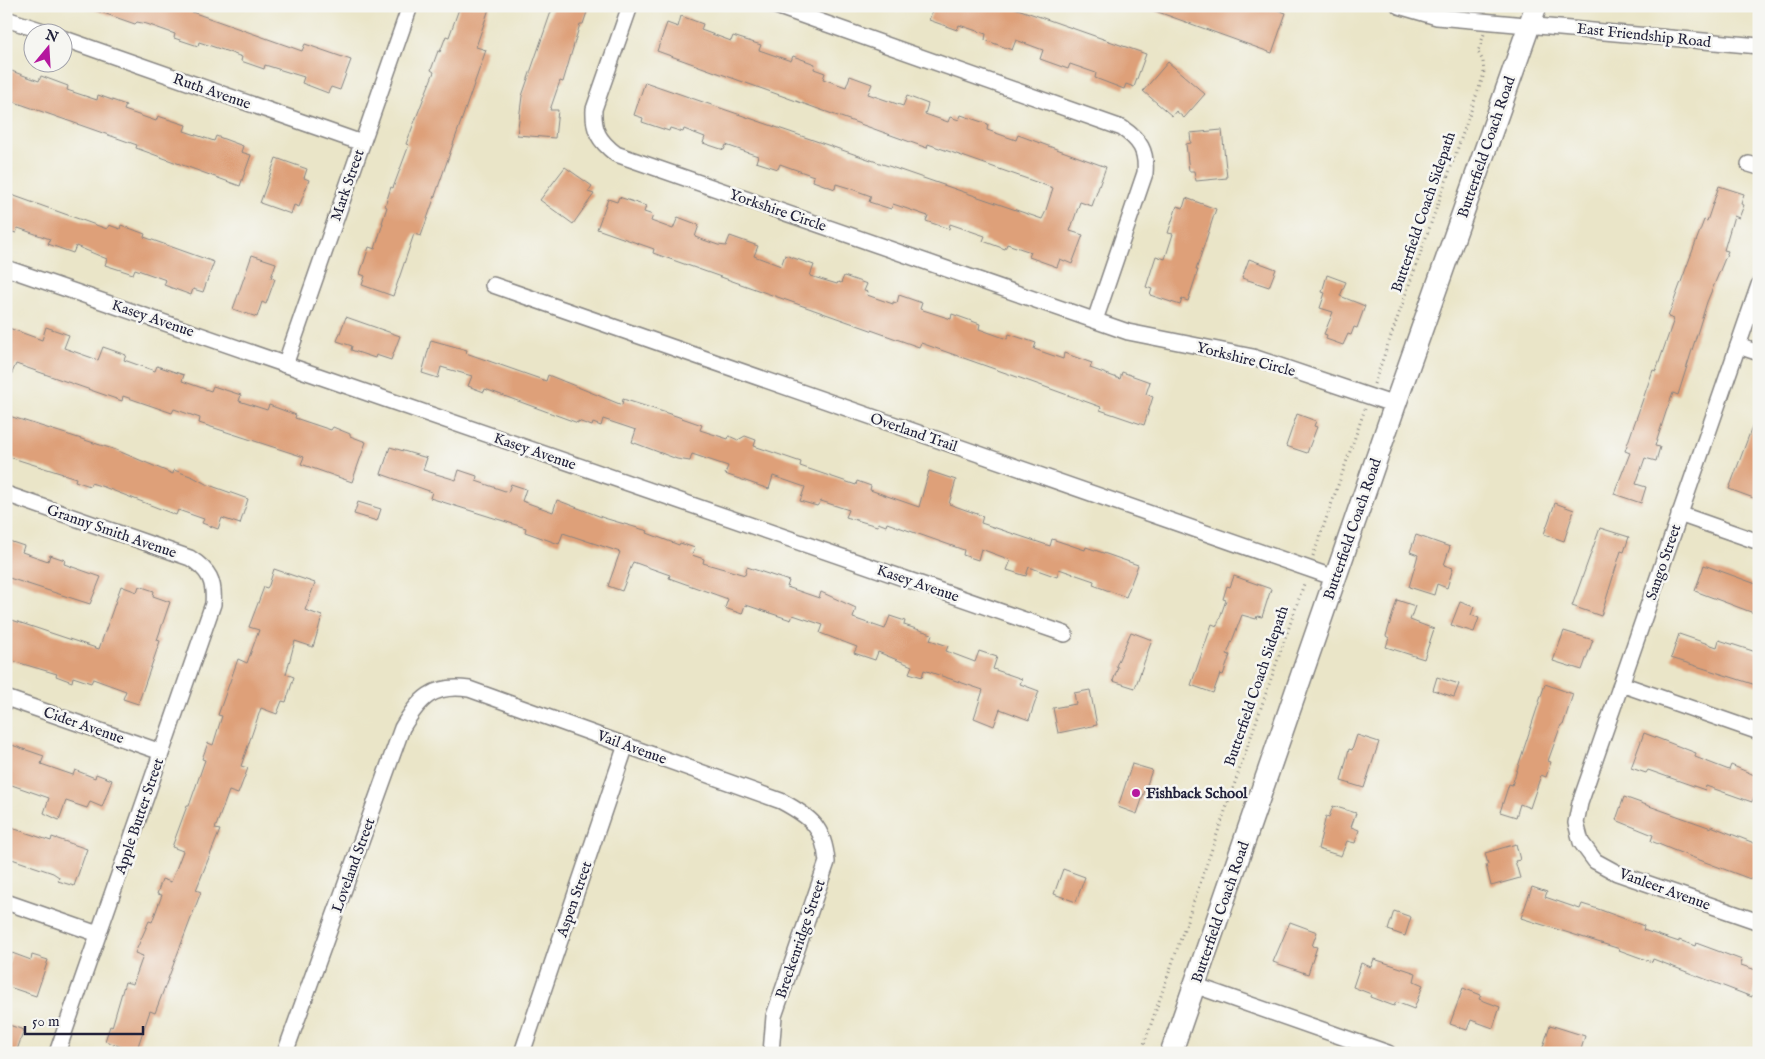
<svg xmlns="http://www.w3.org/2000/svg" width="1765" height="1059" viewBox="0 0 1765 1059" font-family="'IM FELL English',serif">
<rect width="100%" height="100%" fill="#f6f6f2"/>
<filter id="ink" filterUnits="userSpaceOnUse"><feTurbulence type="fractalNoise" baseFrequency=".02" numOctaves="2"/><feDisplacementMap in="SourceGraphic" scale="10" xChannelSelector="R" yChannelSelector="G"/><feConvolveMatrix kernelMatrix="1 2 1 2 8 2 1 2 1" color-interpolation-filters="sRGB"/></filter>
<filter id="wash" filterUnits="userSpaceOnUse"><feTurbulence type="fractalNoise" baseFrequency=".0096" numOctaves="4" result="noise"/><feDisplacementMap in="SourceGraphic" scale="20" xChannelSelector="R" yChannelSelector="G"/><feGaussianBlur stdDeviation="1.12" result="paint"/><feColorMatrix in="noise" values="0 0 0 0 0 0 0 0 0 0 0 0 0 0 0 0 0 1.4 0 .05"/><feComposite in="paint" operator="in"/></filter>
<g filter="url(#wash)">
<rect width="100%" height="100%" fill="#eae5c8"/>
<g id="blocks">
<g fill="#dea079">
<path d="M90 6H175L302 51 305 44 351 60 340 90 331 87 328 93 302 83 304 77 265 65 264 69 241 61 242 57 226 51 199 42 198 46 174 38 175 34 147 24 137 22 135 24 89 8Z"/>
<path d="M460 6H490L476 47 486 50 421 236 414 234 393 296 362 285 365 276 360 274 369 247 375 249 383 223H382L387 207 385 206 391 187 393 188 409 145 406 144 428 87 434 72 431 70 438 51 440 52 446 36 449 37Z"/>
<path d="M553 6H589L583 24H580L563 82 560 81 550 110H558L555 138 517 135 522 96Z"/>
<path d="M934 6H1009L1146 54 1134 87 1126 84 1124 89 1095 78 1096 73 1070 64 1068 69 1040 59 1043 50 1016 40 1012 50 985 40 986 34 959 25 957 30 929 20Z"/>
<path d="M1147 6H1267L1286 13 1272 53 1147 8Z"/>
<path d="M681 16 703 24 701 30 731 41 733 36 761 45 759 50 791 61 793 56 815 64 814 69 825 73 823 79 846 87 850 76 872 84 868 94 903 106 907 96 928 104 925 114 948 122 950 117 959 120 961 115 988 124 987 130 1016 140 1018 135 1106 167 1092 206 1080 202 1070 231 1083 235 1072 264 1060 259 1057 267 1029 257 1031 252 1007 244 1005 249 983 241 985 236 950 224 949 229 926 221 928 216 893 204 891 209 869 202 871 196 849 188 836 184 835 189 813 181 814 176 791 168 780 164 778 169 756 162 758 156 726 145 724 150 703 143 705 137 684 129 683 132 670 128 669 131 642 122 643 118 634 115 645 82 1042 219 1045 213 1053 188 928 144 927 148 657 51 667 23 678 27Z"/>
<path d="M1168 62 1205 94 1184 118 1176 111 1172 116 1143 91Z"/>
<path d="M6 69 39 81 41 76 68 86 67 90 97 100 98 95 126 105 124 110 156 121 158 116 186 125 184 131 214 141 216 136 243 146 241 152 251 155 240 186 136 148 137 145 6 99Z"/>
<path d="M1222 130 1227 178 1196 181 1194 171H1189L1186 144 1191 143 1190 133Z"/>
<path d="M276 158 307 169 304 178 309 180 299 207 294 205 291 214 260 203Z"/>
<path d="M565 167 592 186 588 192 594 194 573 224 540 200Z"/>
<path d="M1719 186 1744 194 1741 204 1744 205 1739 218 1734 216 1724 250 1728 251 1707 302 1678 395 1673 393 1666 412 1655 446 1660 447 1656 461 1645 458 1636 484 1646 487 1641 503 1614 494 1630 453 1625 451 1653 370 1656 371 1674 319 1668 317 1704 220 1707 221Z"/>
<path d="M6 193 107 229 109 225 120 229 121 225 145 234 144 237 214 262 203 292 193 289 191 295 164 285 166 280 135 269 133 274 105 265 107 259 76 246 73 253 48 244 50 239 18 228 16 233 6 230Z"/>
<path d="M619 197 646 206 644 212 653 215 651 221 673 229 678 217 699 225 695 237 718 245 726 246 730 236 758 246 754 256 781 266 785 255 814 265 810 276 837 284 838 282 841 283 844 276 867 284 864 291 868 292 867 295 893 304V302L897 303 899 295 922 303 920 309 951 319 952 314 980 324 979 329 1007 339 1009 334 1036 343 1034 349 1063 359 1064 353 1092 363 1090 368 1120 379 1122 372 1150 382 1146 394 1153 397 1144 425 1100 410 1101 407 1037 384 921 343 919 347 653 253 654 249 597 229 608 199 617 202Z"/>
<path d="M1186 198 1216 209 1196 270H1198L1188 301 1182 299 1180 305 1150 295 1152 289 1146 287 1156 256 1165 259 1173 234 1168 233 1177 206 1183 208Z"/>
<path d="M252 255 276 263 271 278 275 279 266 304 262 302 257 317 233 309Z"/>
<path d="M1249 259 1276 269 1269 287 1242 278Z"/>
<path d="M1327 275 1346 282 1340 296 1365 306 1357 328 1354 327 1351 335 1348 334 1343 345 1326 339 1327 335 1324 334 1333 312 1320 308 1325 293 1322 292Z"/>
<path d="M346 317 400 336 391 360 376 355 375 358 351 350 352 346 337 341Z"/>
<path d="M6 327 42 340 46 327 69 335 64 348 98 360 103 347 126 355 124 360 155 371 157 366 184 375 182 381 211 391 213 386 241 395 239 401 267 410 269 405 296 415 295 418 331 430 333 427 350 434V436L366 442 352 482 301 464 304 457 199 423 200 418 174 409 172 413 123 396 122 401 16 364 6 386Z"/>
<path d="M431 340 467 350 466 353 546 381 548 375 622 405 623 399 676 416 702 425 700 430 728 439 729 436 738 440 745 436 756 440 754 446 801 462 800 466 856 485 857 481 871 486 870 490 919 507 929 471 956 480 949 504 983 516 981 523 1050 546 1052 539 1085 550 1086 547 1138 565 1126 597 1093 585 1094 581 1059 569 1057 577 1029 567 1026 576 1007 570 1011 560 981 549 978 560 963 555 964 550 887 523 886 526 878 523 877 526 846 517 849 510 821 501 817 506 800 501 805 487 773 476 769 489 725 474 728 466 692 454 690 461 677 459 632 442 636 430 603 419 601 426 593 423 592 426 578 421V423L485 389 484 392 468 386 472 376 441 367 438 378 422 373Z"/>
<path d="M1758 411H1759V500L1729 489Z"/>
<path d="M1297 414 1316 421 1314 426 1317 427 1307 453 1286 446Z"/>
<path d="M6 415 116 450 173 474 174 470 193 477 206 484 248 499 240 524 222 518 218 529 202 523 204 519 178 510 176 515 104 487 91 483 90 486 75 481 76 478 6 456Z"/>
<path d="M390 447 427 458 423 470 456 480 459 470 477 476 476 481 508 492 511 484 526 489 522 501 553 512 557 500 604 518 648 531 647 533 679 545 680 543 695 548 692 555 704 559 703 563 745 575 747 567 789 581 787 587 819 598 821 592 856 608 853 618 885 629 890 616 905 621 904 625 932 634 930 640 948 646 946 651 975 662 979 651 997 657 993 669 1022 679 1020 684 1039 691 1029 720 1000 709 994 726 974 718 983 690 924 670 922 677 909 673 912 666 878 652 875 660 854 653 857 647 820 633 823 625 793 615 791 620 749 606 745 605 742 614 725 608 728 599 669 578 670 575 633 562 622 591 608 586 620 552 563 533 559 544 525 532 526 528 430 498 432 492 381 474Z"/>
<path d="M358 502 381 509 377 521 354 514Z"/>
<path d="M1555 503 1574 510 1564 541 1544 534Z"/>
<path d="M1600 528 1629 537 1624 552 1621 551 1601 616 1572 606Z"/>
<path d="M1416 535 1450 547 1444 565 1453 568 1447 588 1437 584 1434 595 1409 587 1418 555 1410 552Z"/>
<path d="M6 540 24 546 22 552 48 561 50 555 65 560 64 564 101 577 90 604 6 577Z"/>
<path d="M1704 565 1756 584V586L1759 587V615L1695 591Z"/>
<path d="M274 569 315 583 305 610 322 616 317 634 313 647 295 641 286 674 294 677 286 702 282 701 277 714 261 708 241 766 248 768 238 794 229 791 215 829 220 830 196 890 201 892 155 1013 150 1011 136 1052 105 1041 110 1026 112 1027 125 982 133 984 143 956 135 953 149 921 152 922 162 895 157 894 162 879 171 882 183 851 172 847 187 806H189L196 786 205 760 202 759 208 743 213 745 222 716 218 715 238 659 247 663 259 630 249 627 264 587 267 588 269 585Z"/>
<path d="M1234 576 1271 589 1262 617 1257 616 1256 619 1242 615 1227 654 1230 655 1223 675 1220 674 1213 693 1191 685 1212 624 1217 626 1226 600 1223 599 1227 586 1230 587Z"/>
<path d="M121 586 137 592 139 586 154 591 153 596 170 602 157 640 160 641 138 704 123 699 126 691 93 679 91 683 73 677 72 682 56 676 57 674 6 659V618L99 649Z"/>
<path d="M1397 600 1415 606 1410 620 1434 629 1424 659 1386 647 1389 638 1386 636Z"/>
<path d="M1460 602 1474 607 1471 615 1479 618 1474 632 1451 625Z"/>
<path d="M1564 631 1593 640 1582 670 1553 661Z"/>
<path d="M1131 632 1152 640 1135 688 1113 681 1118 667 1116 666Z"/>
<path d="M1679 634 1717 647 1719 640 1759 653V686L1671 658Z"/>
<path d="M1437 677 1459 684 1454 697 1433 690Z"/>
<path d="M1545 684 1573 694 1563 725H1561L1548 761 1551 762 1546 777 1541 775 1530 808 1520 804 1516 817 1500 812 1509 784 1512 785Z"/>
<path d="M1090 690 1097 725 1058 733 1053 708 1076 704 1074 693Z"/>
<path d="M1644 733 1696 753 1695 757 1729 770 1731 765 1759 777V785L1752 802 1706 786 1705 790 1648 770 1646 773 1631 768Z"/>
<path d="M1357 735 1379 742 1364 788 1341 781 1349 749 1352 750Z"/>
<path d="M6 743 44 756 41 764 73 775 75 770 95 778 96 774 112 780 102 807 90 802 87 808 66 801 59 820 44 813 49 798 6 783Z"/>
<path d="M1132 764 1152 770 1137 814 1118 807Z"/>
<path d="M1624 797 1711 828V826L1759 845V879L1755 877 1753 880 1673 850 1651 841 1653 835 1616 820Z"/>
<path d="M1333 806 1356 813 1351 827 1359 830 1355 843 1347 841 1341 856 1318 849 1326 816 1329 817Z"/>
<path d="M6 826 51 841 52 837 87 849 74 886 58 881 59 877 53 873 6 857Z"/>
<path d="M1516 844 1520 860 1515 861 1520 878 1491 886 1486 865 1488 864 1485 853Z"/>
<path d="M1063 869 1085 877 1076 902 1054 894Z"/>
<path d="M1532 887 1547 892 1545 897 1580 909 1582 904 1598 909 1644 926 1643 930 1679 942V940L1695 946 1696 943 1742 960 1741 965 1759 971 1752 997 1653 959 1652 962 1619 950 1620 949 1521 918Z"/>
<path d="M1394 911 1411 917 1405 936 1388 930Z"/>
<path d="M1290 922 1317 932 1312 946 1317 947 1308 974 1273 962Z"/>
<path d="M12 953 31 960 32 955 48 960 36 996 6 986V970Z"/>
<path d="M1374 959 1416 973 1414 981 1423 985 1414 1009 1396 1002 1394 1006 1370 997 1371 994 1353 987 1361 963 1371 967Z"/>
<path d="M1463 988 1481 995 1479 999 1500 1007 1493 1028 1471 1020 1467 1030 1450 1024Z"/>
<path d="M6 1024 24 1030 16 1053H6Z"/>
<path d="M1550 1025 1585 1036 1580 1053H1541Z"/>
</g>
</g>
</g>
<g filter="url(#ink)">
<use href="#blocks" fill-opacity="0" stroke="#868482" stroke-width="1"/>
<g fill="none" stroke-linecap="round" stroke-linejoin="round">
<g stroke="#868482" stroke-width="18">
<g id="minor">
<path d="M630 6 594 109C593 131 599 141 616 154L1128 332 1253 357 1395 405"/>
<path d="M776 6 1122 128C1140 140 1147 151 1145 173L1095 320"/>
<path d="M1399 6 1437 17 1759 46"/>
<path d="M6 19 46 32"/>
<path d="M62 38 362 143"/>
<path d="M1749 164 1759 167"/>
<path d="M6 268 1065 634"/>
<path d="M493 285 1335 578"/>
<path d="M1759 285 1580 803 1576 823 1581 842 1595 861 1617 873 1759 922"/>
<path d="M1738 346 1759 353"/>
<path d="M285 365 410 6"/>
<path d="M6 494 190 558C209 570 215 581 213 604L57 1053"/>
<path d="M1679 514 1759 542"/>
<path d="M1621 684 1759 732"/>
<path d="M6 698 161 752"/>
<path d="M6 902 98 934"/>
<path d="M1194 985 1388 1053"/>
<path d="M285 1053 402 728C420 698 432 684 469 689L781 801C811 817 824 827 827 862L774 1016 771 1053"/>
<path d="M522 1053 626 745"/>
</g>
</g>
<g stroke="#868482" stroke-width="24">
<path id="secondary" d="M1171 1053 1395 405 1536 6"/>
</g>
<g stroke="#868482" stroke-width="3" stroke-dasharray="1 4" stroke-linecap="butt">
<path d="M1374 384 1484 74 1483 61 1478 52 1484 34"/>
<path d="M1313 556 1365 409"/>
<path d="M1141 1053 1305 581"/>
</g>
<use href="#minor" stroke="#fff" stroke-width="15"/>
<use href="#secondary" stroke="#fff" stroke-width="21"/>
</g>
</g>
<circle fill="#b5179e" stroke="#f6f6f2" stroke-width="2" cx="1136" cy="793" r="5"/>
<g text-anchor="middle" stroke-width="5" stroke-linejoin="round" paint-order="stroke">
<g font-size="15" fill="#22223b" stroke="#f6f6f2">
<text transform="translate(1644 35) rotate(6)" y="5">East Friendship Road</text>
<text transform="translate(212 91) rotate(19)" y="5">Ruth Avenue</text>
<text transform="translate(1486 147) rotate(-71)" y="5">Butterfield Coach Road</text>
<text transform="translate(347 185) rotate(-71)" y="5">Mark Street</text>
<text transform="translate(778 210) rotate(19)" y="5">Yorkshire Circle</text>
<text transform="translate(1423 212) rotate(-71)" y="5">Butterfield Coach Sidepath</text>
<text transform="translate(153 318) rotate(19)" y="5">Kasey Avenue</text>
<text transform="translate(1246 359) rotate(14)" y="5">Yorkshire Circle</text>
<text transform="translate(914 432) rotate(19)" y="5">Overland Trail</text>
<text transform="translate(535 451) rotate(19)" y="5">Kasey Avenue</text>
<text transform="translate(1352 529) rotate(-71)" y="5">Butterfield Coach Road</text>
<text transform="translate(112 531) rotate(19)" y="5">Granny Smith Avenue</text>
<text transform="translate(1663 562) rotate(-71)" y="5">Sango Street</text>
<text transform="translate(918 583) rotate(19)" y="5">Kasey Avenue</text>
<text transform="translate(1256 686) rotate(-71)" y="5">Butterfield Coach Sidepath</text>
<text transform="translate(84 725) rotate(19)" y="5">Cider Avenue</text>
<text transform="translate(632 747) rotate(20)" y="5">Vail Avenue</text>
<text transform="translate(139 816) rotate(-71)" y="5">Apple Butter Street</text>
<text transform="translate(353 865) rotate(-70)" y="5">Loveland Street</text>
<text transform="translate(1665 889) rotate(20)" y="5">Vanleer Avenue</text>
<text transform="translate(574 899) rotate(-71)" y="5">Aspen Street</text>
<text transform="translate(1220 912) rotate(-71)" y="5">Butterfield Coach Road</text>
<text transform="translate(800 939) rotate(-71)" y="5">Breckenridge Street</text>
</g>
<g font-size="15" font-weight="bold" fill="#22223b" stroke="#f6f6f2" text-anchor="start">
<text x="1146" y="798">Fishback School</text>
</g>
</g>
<rect width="1765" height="1059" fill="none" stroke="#f6f6f2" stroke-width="25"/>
<g transform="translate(48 48) rotate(18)"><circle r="24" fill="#f6f6f2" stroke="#a1a1a9"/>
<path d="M0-4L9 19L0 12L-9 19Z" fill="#b5179e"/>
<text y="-8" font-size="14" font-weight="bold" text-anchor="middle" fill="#22223b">N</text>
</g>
<path d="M25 1026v8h118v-8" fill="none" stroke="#22223b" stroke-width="2.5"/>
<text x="32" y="1026" font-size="15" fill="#22223b" stroke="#f6f6f2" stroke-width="4" paint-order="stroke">50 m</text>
</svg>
